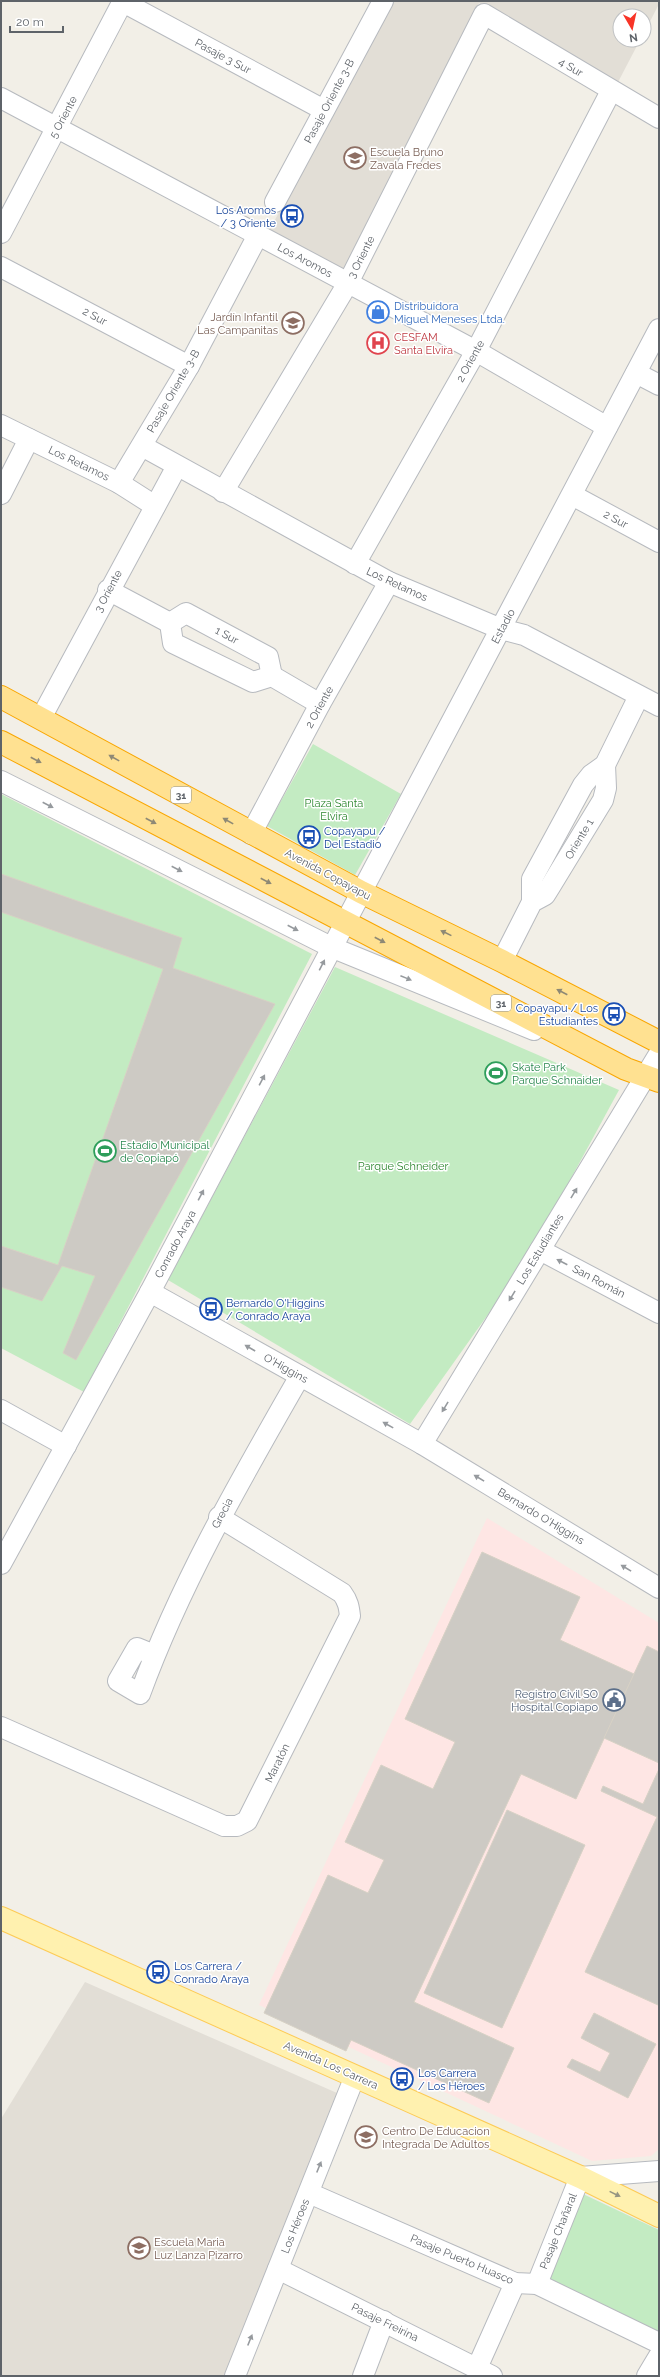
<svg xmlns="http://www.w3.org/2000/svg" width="660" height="2377" viewBox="0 0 660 2377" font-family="Raleway,sans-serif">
<rect width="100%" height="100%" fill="#f2efe7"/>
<g fill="#e2ded6">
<path d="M392 1H659V4L644 33V16H620V40H640L616 86 479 3 346 271 269 231Z"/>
<path d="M85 1982 337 2093 226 2376H1V2119Z"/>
</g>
<path fill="#fee6e4" d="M487 1518 659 1623V2149L651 2156 592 2161 259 2005Z"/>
<g fill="#c3ebc2">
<path d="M313 744 401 794 355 875 267 826Z"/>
<path d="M1 794 312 954 84 1392 1 1348Z"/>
<path d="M335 967 619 1090 526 1261 410 1424 168 1280Z"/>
<path d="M581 2193 659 2230V2341L544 2283Z"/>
</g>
<g fill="#cdcac4" stroke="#d7d1c5">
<path d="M1 874 182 938 173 968 275 1004 76 1360 63 1353 95 1276 62 1266 42 1301 1 1287V1246L58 1265 163 969 1 912Z"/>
<path d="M482 1552 580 1597 560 1640 634 1674 576 1799 521 1774 414 2002 514 2048 489 2103 351 2040 346 2051 264 2013 328 1875 368 1893 384 1860 345 1842 381 1765 433 1789 455 1742 405 1719Z"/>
<path d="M647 1646 659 1652V1763L604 1738Z"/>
<path d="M659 1769V2004L658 2005 585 1972 657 1817 601 1791 603 1786 643 1804Z"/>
<path d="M507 1810 585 1845 502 2028 424 1993Z"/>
<path d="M594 2013 656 2044 628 2098 567 2067 572 2059 600 2072 610 2053 581 2038Z"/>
</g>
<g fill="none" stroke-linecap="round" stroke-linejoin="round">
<g stroke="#b7babf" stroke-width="22">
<g id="minor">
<path d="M123 2 324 110"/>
<path d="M1 98 476 351 607 427"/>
<path d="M275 202 383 1"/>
<path d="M1 233 123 1"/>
<path d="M1 267 189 366"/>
<path d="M636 373 659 385"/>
<path d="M1 425 119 483 155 506"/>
<path d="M142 446 389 582 501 629 524 635 659 706"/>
<path d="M119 483 189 366 258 235"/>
<path d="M223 492 348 283 484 14 659 118"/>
<path d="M1 494 29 439"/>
<path d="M572 495 659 542"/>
<path d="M355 564 476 351 611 91"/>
<path d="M108 590 170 623"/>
<path d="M186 613 268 657 272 676 253 682 173 643 170 623Z"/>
<path d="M272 676 320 704"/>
<path d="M41 718 177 466"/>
<path d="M1 781 331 947 534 1030"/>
<path d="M251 834 320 704 389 582"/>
<path d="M532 902V879L583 785 591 775 605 765 639 696"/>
<path d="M502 961 532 902 545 895 550 887 603 800 606 788 605 765"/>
<path d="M540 1250 659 1313"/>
<path d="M150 1292 422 1444 659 1588"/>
<path d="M1 1410 66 1446"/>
<path d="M422 1444 659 1054"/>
<path d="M1 1564 150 1292 659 329"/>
<path d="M154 1655 137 1648 118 1681 140 1694C181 1582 241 1479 300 1376"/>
<path d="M1 1727 224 1826H237L247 1821 350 1616C349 1607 348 1601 342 1593L219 1517"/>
<path d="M309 2193 515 2283 537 2284 659 2343"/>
<path d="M278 2269 492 2376"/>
<path d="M537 2284 580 2177 659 2171"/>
<path d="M477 2368 515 2283"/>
<path d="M235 2376 355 2076"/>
<path d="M363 2376 384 2321"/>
<path d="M647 2376 659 2356"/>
</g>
</g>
<g stroke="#fdcb55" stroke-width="24">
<path id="major" d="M1 1918 580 2177 659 2216"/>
</g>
<g stroke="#f9a600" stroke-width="24">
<g id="highway">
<path d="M1 697 361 892 502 961 659 1042"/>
<path d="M1 742 626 1069 659 1081"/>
</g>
</g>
<use href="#minor" stroke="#fff" stroke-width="20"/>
<use href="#major" stroke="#fff1af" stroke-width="22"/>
<use href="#highway" stroke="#ffe191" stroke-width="22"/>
</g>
<defs><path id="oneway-solid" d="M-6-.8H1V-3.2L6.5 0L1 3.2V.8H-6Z"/></defs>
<g fill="#8e8975">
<use href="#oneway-solid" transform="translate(114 758) rotate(-151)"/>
<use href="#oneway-solid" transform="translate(36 760) rotate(28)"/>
<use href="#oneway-solid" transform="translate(151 821) rotate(28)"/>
<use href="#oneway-solid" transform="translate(228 821) rotate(-151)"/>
<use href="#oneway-solid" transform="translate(266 881) rotate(28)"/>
<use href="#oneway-solid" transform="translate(446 933) rotate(-154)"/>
<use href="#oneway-solid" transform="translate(380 940) rotate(28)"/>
<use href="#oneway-solid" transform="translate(562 992) rotate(-153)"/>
</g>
<g fill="#969a9e">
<use href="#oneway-solid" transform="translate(48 805) rotate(27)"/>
<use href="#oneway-solid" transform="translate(177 869) rotate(27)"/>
<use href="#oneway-solid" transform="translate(293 928) rotate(27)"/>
<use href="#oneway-solid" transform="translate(322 965) rotate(-63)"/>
<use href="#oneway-solid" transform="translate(406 978) rotate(22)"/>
<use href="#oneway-solid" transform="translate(262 1080) rotate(-62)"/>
<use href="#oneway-solid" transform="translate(574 1193) rotate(-59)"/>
<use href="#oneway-solid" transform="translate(201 1195) rotate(-62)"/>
<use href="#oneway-solid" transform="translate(562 1262) rotate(-153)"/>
<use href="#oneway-solid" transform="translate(512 1296) rotate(121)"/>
<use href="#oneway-solid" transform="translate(250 1348) rotate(-150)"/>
<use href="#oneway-solid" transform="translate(445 1407) rotate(121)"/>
<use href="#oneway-solid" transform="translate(388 1425) rotate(-151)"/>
<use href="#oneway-solid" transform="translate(479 1478) rotate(-149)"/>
<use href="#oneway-solid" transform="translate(626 1568) rotate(-149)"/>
<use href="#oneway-solid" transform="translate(319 2167) rotate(-68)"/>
<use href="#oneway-solid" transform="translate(250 2340) rotate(-68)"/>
</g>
<use fill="#969582" href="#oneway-solid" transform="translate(615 2194) rotate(26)"/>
<defs>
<g id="school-ring" transform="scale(1.15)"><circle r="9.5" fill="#fff" stroke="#8d6e63" stroke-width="1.5"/><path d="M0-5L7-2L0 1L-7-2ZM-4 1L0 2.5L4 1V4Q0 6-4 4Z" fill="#8d6e63"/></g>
<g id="bus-ring" transform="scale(1.15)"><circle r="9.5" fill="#fff" stroke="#1a4fb4" stroke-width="1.5"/><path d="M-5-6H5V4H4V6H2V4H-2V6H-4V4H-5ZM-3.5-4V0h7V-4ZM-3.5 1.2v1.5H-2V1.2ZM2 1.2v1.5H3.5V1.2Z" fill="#1a4fb4"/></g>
<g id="shop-ring" transform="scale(1.15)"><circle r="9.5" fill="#fff" stroke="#3f7fe0" stroke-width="1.5"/><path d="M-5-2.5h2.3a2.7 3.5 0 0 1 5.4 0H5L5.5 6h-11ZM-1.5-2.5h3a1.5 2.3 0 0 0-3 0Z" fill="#3f7fe0"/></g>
<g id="hospital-ring" transform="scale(1.15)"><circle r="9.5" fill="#fff" stroke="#e0444e" stroke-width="1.5"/><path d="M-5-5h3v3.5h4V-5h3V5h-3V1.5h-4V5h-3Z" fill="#e0444e"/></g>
<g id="stadium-ring" transform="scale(1.15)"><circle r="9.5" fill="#fff" stroke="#2e9e5b" stroke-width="1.5"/><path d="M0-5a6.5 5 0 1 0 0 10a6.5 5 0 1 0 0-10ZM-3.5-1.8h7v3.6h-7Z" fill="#2e9e5b"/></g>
<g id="civic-ring" transform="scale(1.15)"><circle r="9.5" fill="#fff" stroke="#5c6f8a" stroke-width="1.5"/><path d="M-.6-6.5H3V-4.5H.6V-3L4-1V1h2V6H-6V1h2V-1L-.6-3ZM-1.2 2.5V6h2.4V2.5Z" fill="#5c6f8a"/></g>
</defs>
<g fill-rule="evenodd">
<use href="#school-ring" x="355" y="158"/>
<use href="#bus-ring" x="292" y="216"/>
<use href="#shop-ring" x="378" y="312"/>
<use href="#school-ring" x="293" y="323"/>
<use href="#hospital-ring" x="378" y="343"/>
<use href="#bus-ring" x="309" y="837"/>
<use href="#bus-ring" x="614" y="1014"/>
<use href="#stadium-ring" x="496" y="1073"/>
<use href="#stadium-ring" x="105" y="1151"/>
<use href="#bus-ring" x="211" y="1309"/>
<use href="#civic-ring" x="614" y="1700"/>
<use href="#bus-ring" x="158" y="1972"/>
<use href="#bus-ring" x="402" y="2079"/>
<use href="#school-ring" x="366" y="2137"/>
<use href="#school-ring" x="139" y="2248"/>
</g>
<g text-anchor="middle" stroke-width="3" stroke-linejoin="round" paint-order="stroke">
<g fill="#fff" stroke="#8e9296" stroke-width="1">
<rect x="171" y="787" width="20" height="16" rx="3"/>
<rect x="491" y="995" width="20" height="16" rx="3"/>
</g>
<g font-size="10" font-weight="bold" fill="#5e6369">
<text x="181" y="799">31</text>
<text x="501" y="1007">31</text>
</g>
<g font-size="11" fill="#5e6369" stroke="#fff">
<text transform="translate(223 56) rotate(28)" y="4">Pasaje 3 Sur</text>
<text transform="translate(571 67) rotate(31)" y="4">4 Sur</text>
<text transform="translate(329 101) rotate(-62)" y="4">Pasaje Oriente 3-B</text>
<text transform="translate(63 117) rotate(-62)" y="4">5 Oriente</text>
<text transform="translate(361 257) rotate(-63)" y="4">3 Oriente</text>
<text transform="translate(305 260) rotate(28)" y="4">Los Aromos</text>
<text transform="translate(95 316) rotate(28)" y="4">2 Sur</text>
<text transform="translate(470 361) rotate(-61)" y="4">2 Oriente</text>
<text transform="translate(173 391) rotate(-60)" y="4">Pasaje Oriente 3-B</text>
<text transform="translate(79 463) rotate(26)" y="4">Los Retamos</text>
<text transform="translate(616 519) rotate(28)" y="4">2 Sur</text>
<text transform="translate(397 584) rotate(25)" y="4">Los Retamos</text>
<text transform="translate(108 591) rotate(-62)" y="4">3 Oriente</text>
<text transform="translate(503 626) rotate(-62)" y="4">Estadio</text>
<text transform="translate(227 635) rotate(28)" y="4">1 Sur</text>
<text transform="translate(319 707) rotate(-61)" y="4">2 Oriente</text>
<text transform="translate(579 839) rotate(-59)" y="4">Oriente 1</text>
<text transform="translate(328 874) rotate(28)" y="4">Avenida Copayapu</text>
<text transform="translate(175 1244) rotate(-62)" y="4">Conrado Araya</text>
<text transform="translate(540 1249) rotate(-59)" y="4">Los Estudiantes</text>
<text transform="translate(599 1281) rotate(28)" y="4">San Román</text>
<text transform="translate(286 1368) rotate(29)" y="4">O'Higgins</text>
<text transform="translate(222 1513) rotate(-62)" y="4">Grecia</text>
<text transform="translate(541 1516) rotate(31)" y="4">Bernardo O'Higgins</text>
<text transform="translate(277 1763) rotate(-64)" y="4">Maratón</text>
<text transform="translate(331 2065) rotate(24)" y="4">Avenida Los Carrera</text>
<text transform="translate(295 2226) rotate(-68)" y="4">Los Héroes</text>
<text transform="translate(558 2231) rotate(-68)" y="4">Pasaje Chañaral</text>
<text transform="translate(462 2259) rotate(23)" y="4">Pasaje Puerto Huasco</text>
<text transform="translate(385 2322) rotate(26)" y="4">Pasaje Freirina</text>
</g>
<g font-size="11" fill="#785e54" stroke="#fff" text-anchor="start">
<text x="370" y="156">Escuela Bruno<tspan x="370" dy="13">Zavala Fredes</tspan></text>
<text x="278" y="321" text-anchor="end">Jardín Infantil<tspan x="278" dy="13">Las Campanitas</tspan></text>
<text x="382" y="2135">Centro De Educacion<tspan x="382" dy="13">Integrada De Adultos</tspan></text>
<text x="154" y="2246">Escuela Maria<tspan x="154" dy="13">Luz Lanza Pizarro</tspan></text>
</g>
<g font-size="11" fill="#164399" stroke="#fff" text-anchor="start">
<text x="276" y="214" text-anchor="end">Los Aromos<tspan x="276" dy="13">/ 3 Oriente</tspan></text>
<text x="324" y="835">Copayapu /<tspan x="324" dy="13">Del Estadio</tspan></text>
<text x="598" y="1012" text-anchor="end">Copayapu / Los<tspan x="598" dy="13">Estudiantes</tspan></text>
<text x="226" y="1307">Bernardo O'Higgins<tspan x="226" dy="13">/ Conrado Araya</tspan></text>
<text x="174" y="1970">Los Carrera /<tspan x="174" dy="13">Conrado Araya</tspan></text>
<text x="418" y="2077">Los Carrera<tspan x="418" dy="13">/ Los Héroes</tspan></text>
</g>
<g font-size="11" fill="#366cbe" stroke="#fff" text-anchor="start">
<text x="394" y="310">Distribuidora<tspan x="394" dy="13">Miguel Meneses Ltda.</tspan></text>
</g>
<g font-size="11" fill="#be3a42" stroke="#fff" text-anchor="start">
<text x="394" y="341">CESFAM<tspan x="394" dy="13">Santa Elvira</tspan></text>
</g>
<g font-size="11" fill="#2e8730" stroke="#fff">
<text x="334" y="807">Plaza Santa<tspan x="334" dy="13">Elvira</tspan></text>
<text x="403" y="1170">Parque Schneider</text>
</g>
<g font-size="11" fill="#27864d" stroke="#fff" text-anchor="start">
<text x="512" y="1071">Skate Park<tspan x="512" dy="13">Parque Schnaider</tspan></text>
<text x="120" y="1149">Estadio Municipal<tspan x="120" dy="13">de Copiapó</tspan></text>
</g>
<g font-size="11" fill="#4e5e75" stroke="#fff" text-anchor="end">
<text x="598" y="1698">Registro Civil SO<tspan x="598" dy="13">Hospital Copiapo</tspan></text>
</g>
</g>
<rect width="660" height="2377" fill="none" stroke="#5e6369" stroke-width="4"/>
<g transform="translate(632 28) rotate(171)"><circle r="19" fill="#ffffff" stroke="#bfc1c3"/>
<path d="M0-3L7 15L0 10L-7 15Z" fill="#f83427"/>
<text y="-6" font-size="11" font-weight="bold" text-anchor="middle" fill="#5e6369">N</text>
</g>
<path d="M10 26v6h53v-6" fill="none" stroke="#5e6369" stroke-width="2"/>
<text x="16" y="26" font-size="12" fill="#5e6369" stroke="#ffffff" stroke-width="3" paint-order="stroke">20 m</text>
</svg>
